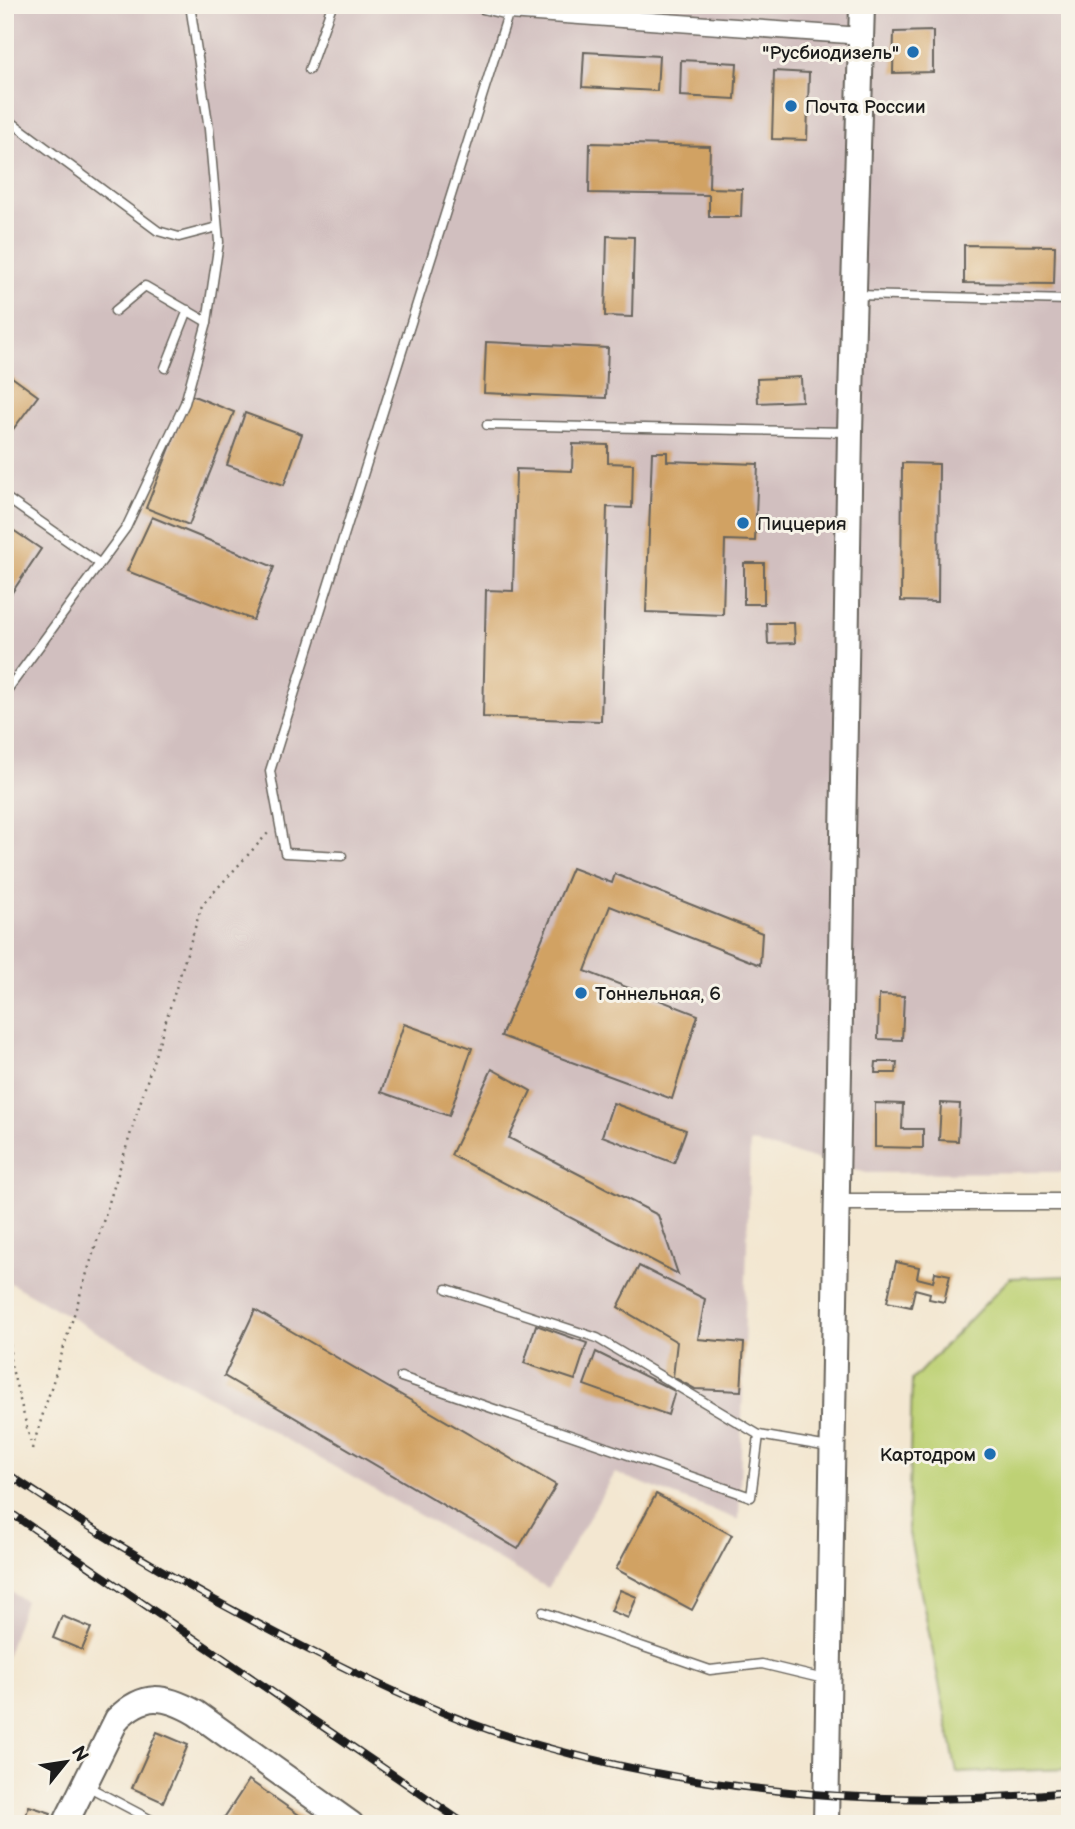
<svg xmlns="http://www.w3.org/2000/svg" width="1075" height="1829" viewBox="0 0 1075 1829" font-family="'Balsamiq Sans',sans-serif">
<rect width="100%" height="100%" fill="#f7f3e8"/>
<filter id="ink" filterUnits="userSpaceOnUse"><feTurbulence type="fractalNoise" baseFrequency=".0143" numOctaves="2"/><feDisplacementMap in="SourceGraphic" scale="14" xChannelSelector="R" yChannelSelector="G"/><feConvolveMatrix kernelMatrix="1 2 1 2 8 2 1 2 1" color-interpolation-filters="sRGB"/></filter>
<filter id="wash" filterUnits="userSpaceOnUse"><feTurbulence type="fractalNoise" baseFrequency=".00686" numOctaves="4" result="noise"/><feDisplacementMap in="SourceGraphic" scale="28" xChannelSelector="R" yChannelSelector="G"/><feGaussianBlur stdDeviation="1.57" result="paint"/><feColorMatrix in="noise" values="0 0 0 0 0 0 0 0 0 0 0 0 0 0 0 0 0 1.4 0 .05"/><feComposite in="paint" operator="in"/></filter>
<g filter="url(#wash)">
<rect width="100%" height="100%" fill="#f3e7d1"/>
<g fill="#d1bfbf">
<path d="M5 5H1070V1172L867 1173 750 1142 739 1520 615 1473 548 1588 5 1280Z"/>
<path d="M5 1588 25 1601 5 1660Z"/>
</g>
<path fill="#bed174" stroke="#6d7648" stroke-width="2" d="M1070 1276V1769L957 1773 908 1528 912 1380 1010 1278Z"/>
<g id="blocks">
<g fill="#d1a264">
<path d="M933 31V72L893 73 894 32Z"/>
<path d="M584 52 659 56 657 91 582 87Z"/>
<path d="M681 60 737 63 735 99 680 96Z"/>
<path d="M774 71 809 73 807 140 772 139Z"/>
<path d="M590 143 710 146 709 188 742 189 741 217H709V195L589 193Z"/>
<path d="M607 236 634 237 632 317 605 316Z"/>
<path d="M964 245 1055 246 1054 284 964 283Z"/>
<path d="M486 342 608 348 606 398 484 393Z"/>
<path d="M5 372 38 396 5 440Z"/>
<path d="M801 377 802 401 758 403 757 379Z"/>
<path d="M191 395 234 412 189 525 146 508Z"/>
<path d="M245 413 302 434 284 485 227 465Z"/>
<path d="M573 444 608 445V463L633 464 632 508 607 507 601 721 483 717 486 590 513 591 516 469 572 471Z"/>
<path d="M652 452H667V461L758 464 755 541 725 540 723 615 646 612Z"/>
<path d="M902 463 939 464 938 602 901 601Z"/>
<path d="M152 517 274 567 253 620 127 571Z"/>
<path d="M13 530 41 549 5 603V541Z"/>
<rect x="744" y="563" width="20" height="41"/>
<path d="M767 623H794L795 643 768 644Z"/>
<path d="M572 868 612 883 615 874 762 933 760 965 610 906 585 971 698 1015 672 1099 501 1036Z"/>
<path d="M879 995 904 996 902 1040 878 1039Z"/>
<path d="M404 1024 472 1048 449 1116 381 1092Z"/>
<path d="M876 1062H897L896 1073H875Z"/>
<path d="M492 1069 531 1091 509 1138 658 1215 678 1274 451 1155Z"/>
<path d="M613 1103 686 1130 674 1163 602 1136Z"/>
<path d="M875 1103 903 1104 902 1129H923V1148L875 1147Z"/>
<path d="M941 1103 960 1104 958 1141 939 1140Z"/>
<path d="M896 1262 919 1267 917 1278 933 1282 935 1272 950 1275 944 1302 929 1299 930 1293 915 1289 911 1307 887 1302Z"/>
<path d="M639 1266 705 1299 698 1339 744 1343 741 1391 695 1389 673 1377 677 1342 618 1307Z"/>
<path d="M255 1310 556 1485 518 1549 224 1376Z"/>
<path d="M536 1325 587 1343 575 1380 524 1363Z"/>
<path d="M596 1352 675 1391 668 1415 584 1385Z"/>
<path d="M656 1494 732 1535 692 1610 616 1569Z"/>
<path d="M620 1590 637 1597 628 1618 611 1611Z"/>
<path d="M62 1616 91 1628 82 1650 53 1638Z"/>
<path d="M157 1732 188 1745 163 1802 132 1788Z"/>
<path d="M249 1780 312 1824H220Z"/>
<path d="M29 1806 51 1813 48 1824H23Z"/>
</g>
</g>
</g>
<g filter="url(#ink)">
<use href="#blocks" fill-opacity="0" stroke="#67635b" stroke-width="2"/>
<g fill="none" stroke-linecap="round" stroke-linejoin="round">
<g stroke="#67635b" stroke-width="11">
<g id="lane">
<path d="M309 70 332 5"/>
<path d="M14 124 158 231 179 237 217 227"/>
<path d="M856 295 1070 300"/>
<path d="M115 311 145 286 207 322"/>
<path d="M165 368 188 310"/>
<path d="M487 425 847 432"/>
<path d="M5 497 99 563"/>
<path d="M5 693 126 528 185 403 207 322 219 242 209 129 190 5"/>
<path d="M342 856 285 853 270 771 509 11"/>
<path d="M447 1289 597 1338 759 1435 829 1447"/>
<path d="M401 1377 751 1497 759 1435"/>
<path d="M543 1612 710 1670 762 1664 824 1679"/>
<path d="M87 1786 159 1824"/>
</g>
</g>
<g stroke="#67635b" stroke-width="19">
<g id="street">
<path d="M483 5 509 11 862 36"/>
<path d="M838 1202H1070"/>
</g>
</g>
<g stroke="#67635b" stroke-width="28">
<g id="primary">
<path d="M65 1824 117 1719C144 1692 164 1695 196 1713L351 1824"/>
<path d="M826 1824 850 432 862 5"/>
</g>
</g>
<g stroke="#67635b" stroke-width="2.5" stroke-dasharray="2 5" stroke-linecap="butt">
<path d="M5 1226 10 1253V1361L32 1447"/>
<path d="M32 1449 202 905 269 832"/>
</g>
<use href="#lane" stroke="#fff" stroke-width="8"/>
<use href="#street" stroke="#fff" stroke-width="16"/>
<use href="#primary" stroke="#fff" stroke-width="24"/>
<g stroke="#1c1c1c" stroke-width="8">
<g id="rail">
<path d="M5 1472C103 1538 205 1598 311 1651 380 1686 452 1720 527 1742 703 1793 887 1809 1070 1792"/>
<path d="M5 1509 465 1824"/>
</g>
</g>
<use href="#rail" stroke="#f7f3e8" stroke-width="5" stroke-dasharray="16" stroke-linecap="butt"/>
</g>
</g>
<g fill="#1f6fb2" stroke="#f7f3e8" stroke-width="2.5">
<circle cx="913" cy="52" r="7"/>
<circle cx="791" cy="106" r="7"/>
<circle cx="743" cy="523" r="7"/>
<circle cx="581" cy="993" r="7"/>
<circle cx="990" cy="1454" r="7"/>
</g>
<g text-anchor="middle" stroke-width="6" stroke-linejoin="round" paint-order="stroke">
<g font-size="19" fill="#1c1c1c" stroke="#f7f3e8" text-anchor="start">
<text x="899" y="59" text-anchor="end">"Русбиодизель"</text>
<text x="805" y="113">Почта России</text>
<text x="757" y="530">Пиццерия</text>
<text x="595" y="1000">Тоннельная, 6</text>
<text x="976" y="1461" text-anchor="end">Картодром</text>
</g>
</g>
<rect width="1075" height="1829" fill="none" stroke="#f7f3e8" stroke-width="28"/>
<g transform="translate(66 1762) rotate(60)" stroke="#f7f3e8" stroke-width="5" paint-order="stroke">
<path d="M0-5L12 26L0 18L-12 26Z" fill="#1c1c1c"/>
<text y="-10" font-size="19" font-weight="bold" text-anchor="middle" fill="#1c1c1c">N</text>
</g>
</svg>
